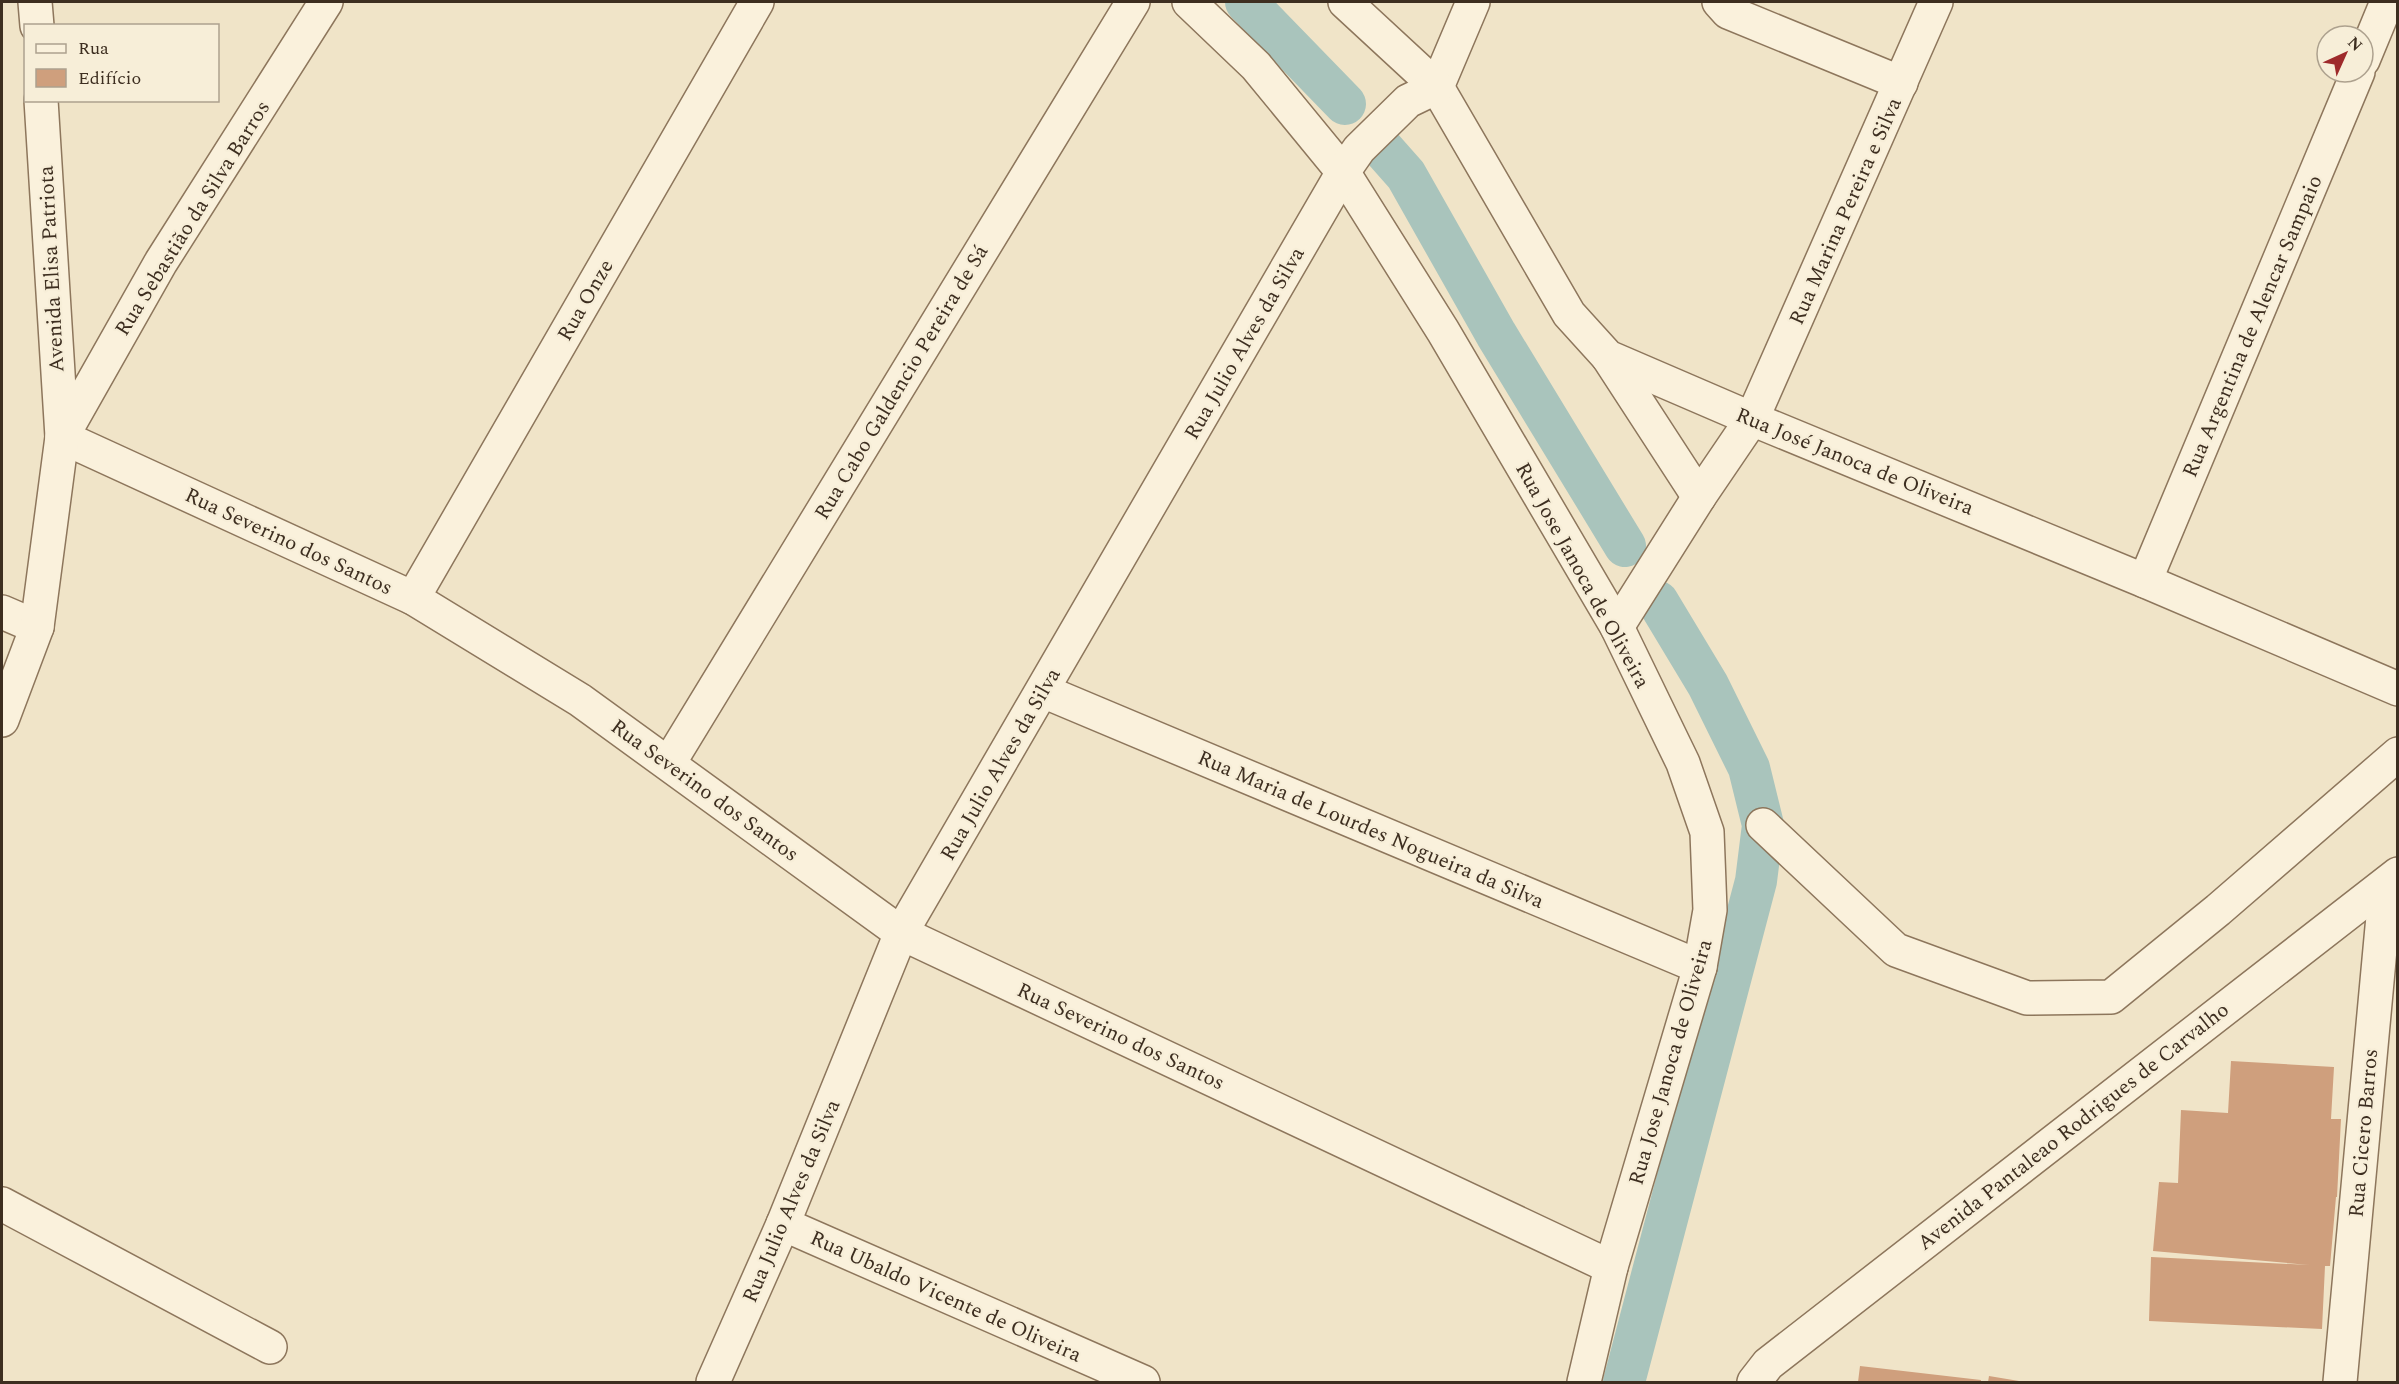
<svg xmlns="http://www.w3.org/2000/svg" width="2399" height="1384" viewBox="0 0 2399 1384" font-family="Spectral,serif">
<rect width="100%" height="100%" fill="#f0e4c8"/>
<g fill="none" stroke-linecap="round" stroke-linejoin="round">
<g stroke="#a9c4bc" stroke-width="42">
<path d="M1246 2 1345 104"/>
<path d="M1383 149 1406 175 1496 334 1625 546"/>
<path d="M1624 1382 1756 881 1763 825 1749 768 1708 685 1658 602"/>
</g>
</g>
<g fill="#cf9f7d">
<path d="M2231 1061 2334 1067 2331 1119H2341L2337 1197H2336L2330 1266H2325L2322 1329 2149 1321 2151 1257 2309 1265 2153 1251 2159 1182 2178 1183 2181 1110 2228 1113Z"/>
<path d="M1860 1366 1981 1380V1382H1858Z"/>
<path d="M1989 1376 2019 1381V1382H1988Z"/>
</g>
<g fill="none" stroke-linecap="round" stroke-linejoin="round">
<g stroke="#8d765c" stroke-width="36">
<g id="minor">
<path d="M35 2 37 26"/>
<path d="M1189 2 1256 66 1343 172 1443 331 1617 627 1683 763 1707 832 1710 910 1700 967 1611 1267 1584 1382"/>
<path d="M1345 2 1437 87 1569 314 1608 357 1752 419 2145 581 2398 689"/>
<path d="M1719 2 1728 12 1901 83"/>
<path d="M2363 60 2387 2"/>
<path d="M1437 87 1473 2"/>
<path d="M1608 357 1699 497"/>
<path d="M62 437 413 598 580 700 901 933 1611 1267"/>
<path d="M62 437 161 262 326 2"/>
<path d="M2145 581 2358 72"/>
<path d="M413 598 757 2"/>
<path d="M2 612 37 627"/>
<path d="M1617 627 1699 497 1752 419 1936 2"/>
<path d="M1043 691 1700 967"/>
<path d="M2 720 37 627 62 437 41 100"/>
<path d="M669 763 1133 2"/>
<path d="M1763 825 1896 950 2027 998 2111 997 2218 910 2398 754"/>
<path d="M2 1204 270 1347"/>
<path d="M783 1224 1143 1382"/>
<path d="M713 1382 783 1224 901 933 1343 172 1359 149 1408 101 1437 87"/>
<path d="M1754 1382 1768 1364 2398 874"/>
<path d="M2340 1382 2386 884"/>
</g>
</g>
<use href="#minor" stroke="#faf1dc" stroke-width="33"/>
</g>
<g text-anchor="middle" stroke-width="4.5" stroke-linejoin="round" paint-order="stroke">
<g font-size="21" fill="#3d2e20" stroke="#f7eed8">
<text transform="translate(1845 211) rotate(-66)" y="7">Rua Marina Pereira e Silva</text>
<text transform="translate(192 218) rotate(-58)" y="7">Rua Sebastião da Silva Barros</text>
<text transform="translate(51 269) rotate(-93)" y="7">Avenida Elisa Patriota</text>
<text transform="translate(585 300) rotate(-60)" y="7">Rua Onze</text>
<text transform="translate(2252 326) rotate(-67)" y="7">Rua Argentina de Alencar Sampaio</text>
<text transform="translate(1244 343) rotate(-60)" y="7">Rua Julio Alves da Silva</text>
<text transform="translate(901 382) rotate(-59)" y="7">Rua Cabo Galdencio Pereira de Sá</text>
<text transform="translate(1855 461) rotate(22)" y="7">Rua José Janoca de Oliveira</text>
<text transform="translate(289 541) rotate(25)" y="7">Rua Severino dos Santos</text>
<text transform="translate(1583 575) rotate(61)" y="7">Rua Jose Janoca de Oliveira</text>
<text transform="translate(1000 764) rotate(-60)" y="7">Rua Julio Alves da Silva</text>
<text transform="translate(705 790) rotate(36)" y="7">Rua Severino dos Santos</text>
<text transform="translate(1371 829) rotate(23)" y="7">Rua Maria de Lourdes Nogueira da Silva</text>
<text transform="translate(1121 1036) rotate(25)" y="7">Rua Severino dos Santos</text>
<text transform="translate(1670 1062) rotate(-74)" y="7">Rua Jose Janoca de Oliveira</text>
<text transform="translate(2073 1126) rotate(-38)" y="7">Avenida Pantaleao Rodrigues de Carvalho</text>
<text transform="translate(2363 1133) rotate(-85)" y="7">Rua Cicero Barros</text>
<text transform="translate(791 1201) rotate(-67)" y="7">Rua Julio Alves da Silva</text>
<text transform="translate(946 1296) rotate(24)" y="7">Rua Ubaldo Vicente de Oliveira</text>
</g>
</g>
<rect width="2399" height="1384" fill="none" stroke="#3d2e20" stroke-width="6"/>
<rect x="24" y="24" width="195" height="78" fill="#f7eed8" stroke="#ada18e" stroke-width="1.5"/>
<rect x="36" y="44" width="30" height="9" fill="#faf1dc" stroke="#ada18e" stroke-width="1.5"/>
<text x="78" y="54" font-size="18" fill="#3d2e20">Rua</text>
<rect x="36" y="69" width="30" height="18" fill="#cf9f7d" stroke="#ada18e" stroke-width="1.5"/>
<text x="78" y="84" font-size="18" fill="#3d2e20">Edifício</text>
<g transform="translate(2345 54) rotate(45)"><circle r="28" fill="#f7eed8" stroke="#ada18e" stroke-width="1.5"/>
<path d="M0-4.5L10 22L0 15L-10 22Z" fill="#9e2a2b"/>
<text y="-9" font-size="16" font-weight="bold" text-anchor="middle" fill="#3d2e20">N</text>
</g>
</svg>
